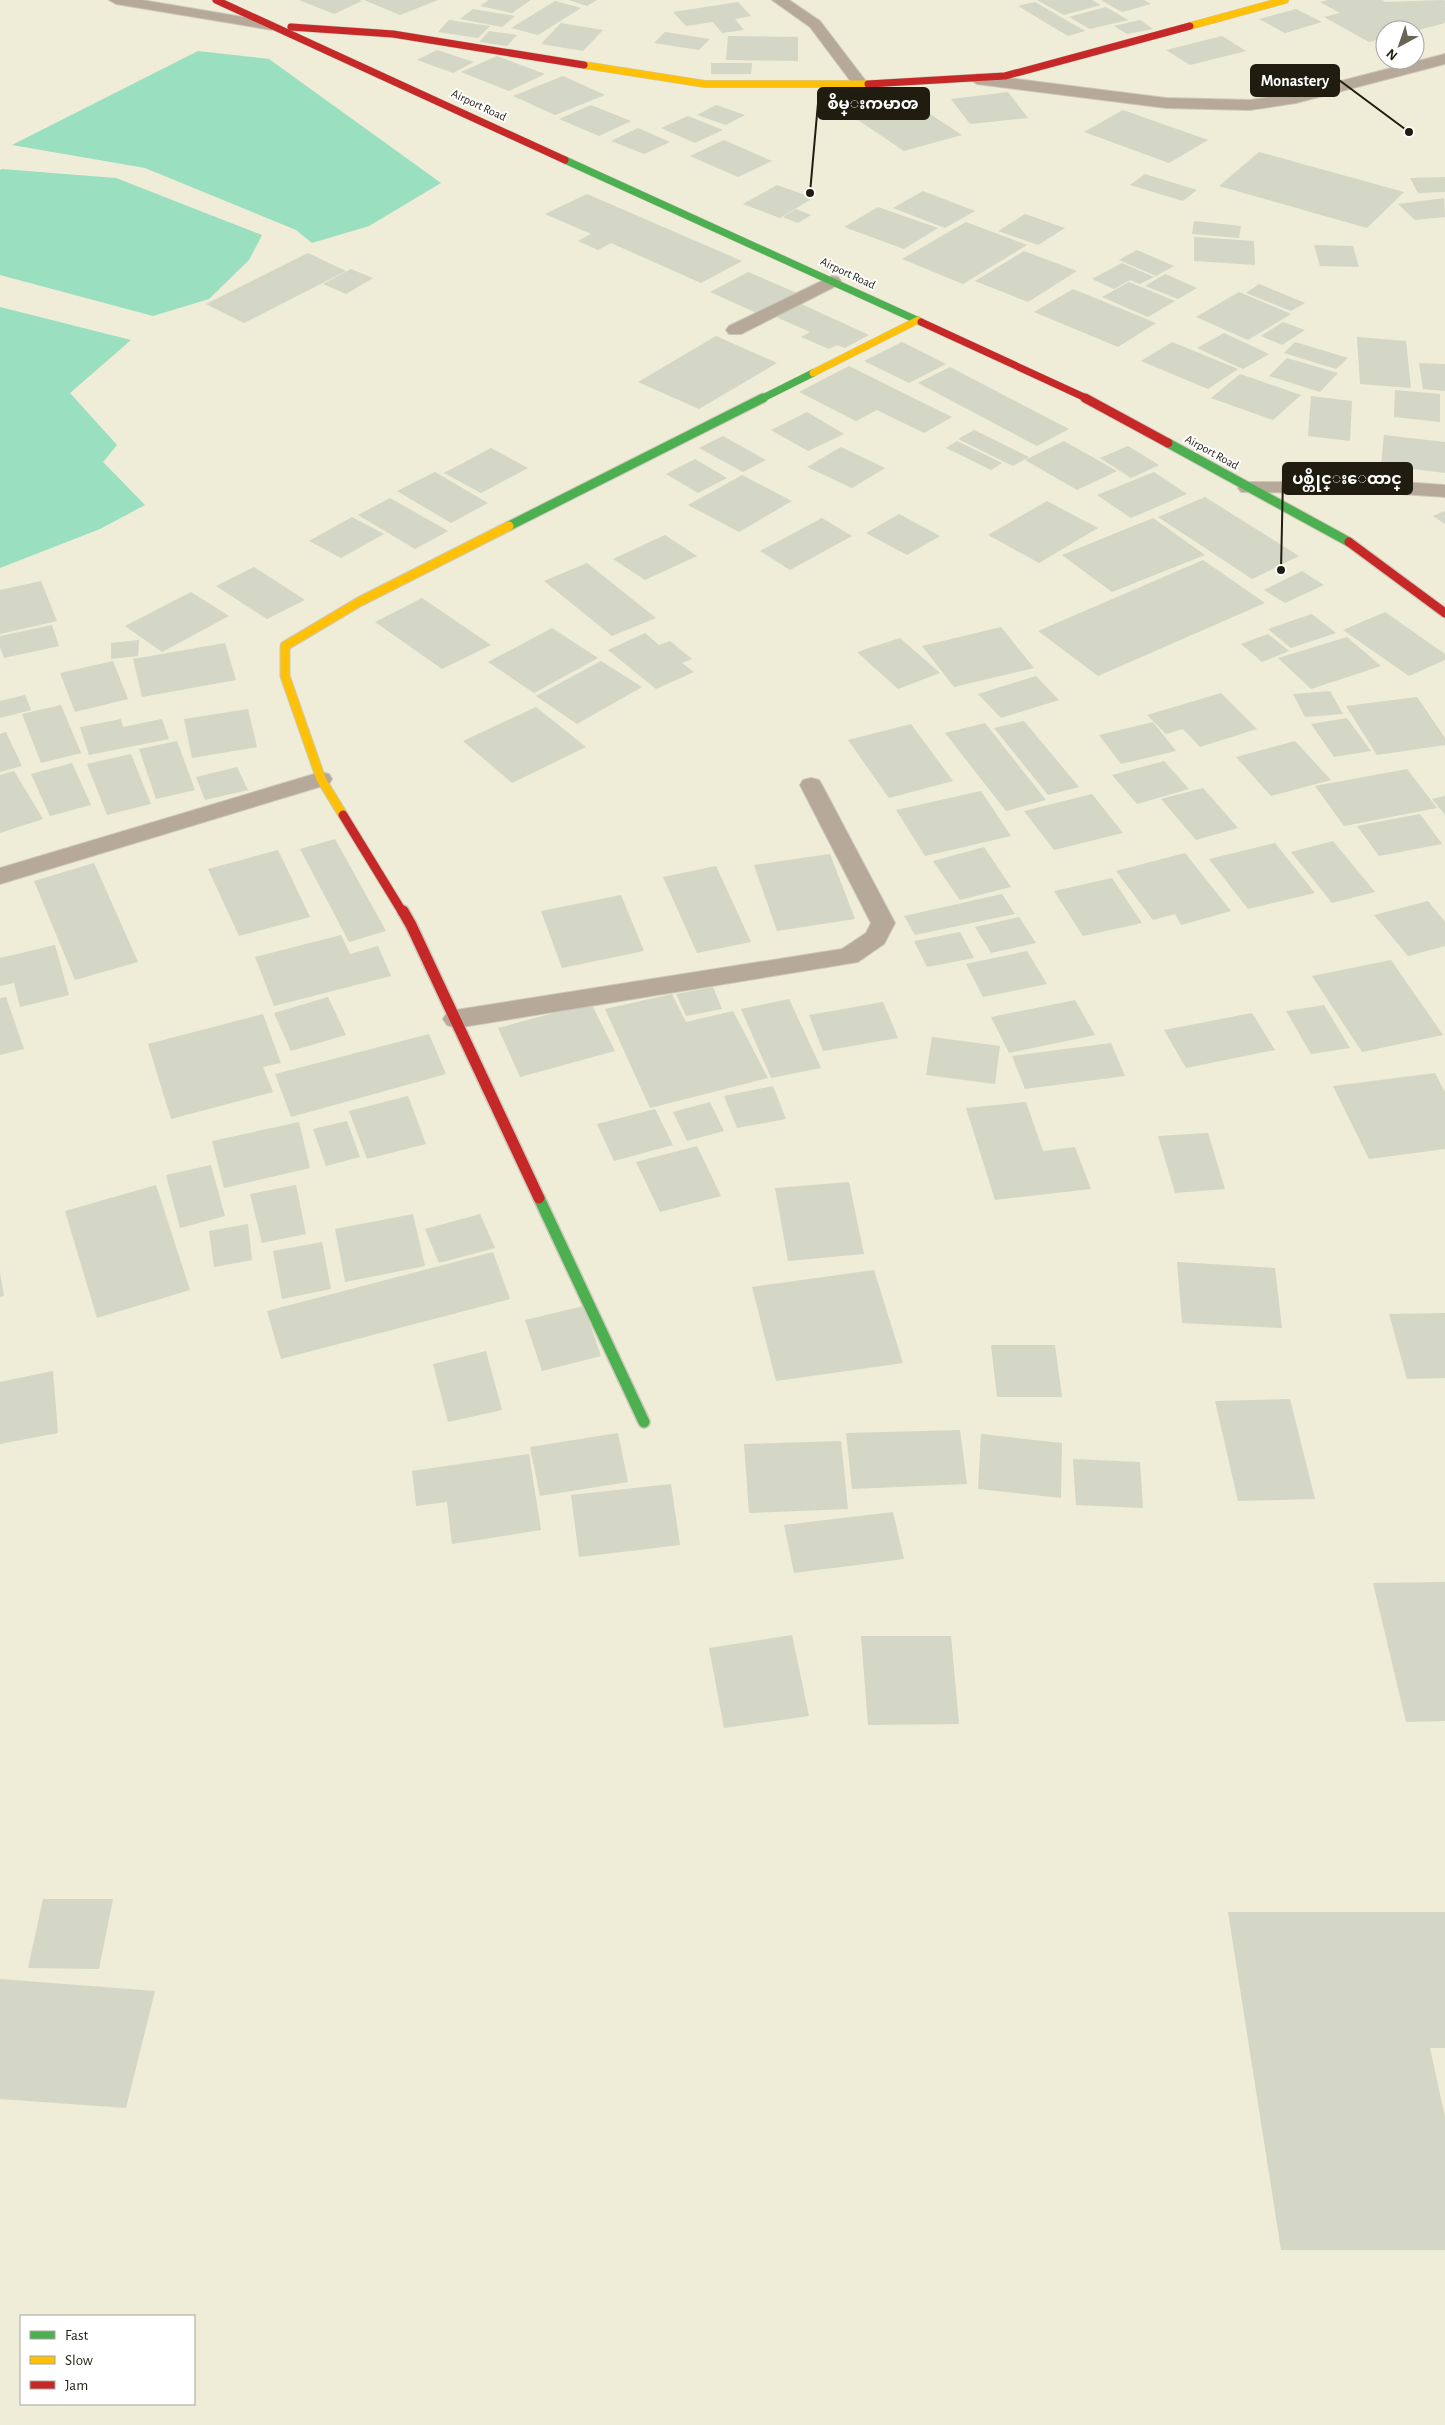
<svg xmlns="http://www.w3.org/2000/svg" width="1445" height="2425" viewBox="0 0 1445 2425" font-family="'Alegreya Sans','Noto Sans Myanmar',sans-serif">
<style>
.water{fill:#99dfc0}
.building{fill:#d4d6c6}
.lines{fill:none;stroke-linecap:round;stroke-linejoin:round}
.lane-casing{stroke:#ccc9ba;stroke-width:2}
.street-casing{stroke:#ccc9ba;stroke-width:2}
.fast-far2-casing{stroke:#ccc9ba;stroke-width:8}
.fast-far1-casing{stroke:#ccc9ba;stroke-width:11}
.fast-casing{stroke:#ccc9ba;stroke-width:14}
.slow-far1-casing{stroke:#ccc9ba;stroke-width:8}
.slow-casing{stroke:#ccc9ba;stroke-width:11}
.jam-far2-casing{stroke:#ccc9ba;stroke-width:8}
.jam-far1-casing{stroke:#ccc9ba;stroke-width:11}
.jam-casing{stroke:#ccc9ba;stroke-width:14}
.lane{fill:#b6a99a;fill-rule:evenodd}
.street{fill:#b6a99a;fill-rule:evenodd}
.fast-far2{stroke:#4caf50;stroke-width:7}
.fast-far1{stroke:#4caf50;stroke-width:9}
.fast{stroke:#4caf50;stroke-width:11}
.slow-far1{stroke:#ffc107;stroke-width:7}
.slow{stroke:#ffc107;stroke-width:9}
.jam-far2{stroke:#c62828;stroke-width:7}
.jam-far1{stroke:#c62828;stroke-width:9}
.jam{stroke:#c62828;stroke-width:11}
.labels{text-anchor:middle;stroke-width:4;stroke-linejoin:round;paint-order:stroke}
.far-street-label{font-size:12px;fill:#201d10;stroke:#fff}
.leader{fill:none;stroke:#201d10;stroke-width:2}
.callout-dot{fill:#201d10;stroke:#fff;stroke-width:2}
.callout{fill:#201d10;stroke:#201d10;stroke-width:2}
.callout-label{font-size:16px;text-anchor:middle;font-weight:bold;fill:#fff}
</style>
<rect width="100%" height="100%" fill="#efecd8"/>
<!-- water -->
<g class="water">
<path d="M198,51L269,59L441,183L369,226L312,243L296,230L145,168L12,145Z"/>
<path d="M2,169L116,178L262,235L249,260L209,299L153,316L0,275V170Z"/>
<path d="M0,307L131,340L70,393L117,445L103,462L145,505L100,529L0,568Z"/>
</g>
<!-- building -->
<g class="building">
<path d="M299,0H359L362,1L334,14Z"/>
<path d="M364,0H438L400,15Z"/>
<path d="M489,0H531L512,13L480,6Z"/>
<path d="M569,0H597L587,6Z"/>
<path d="M1037,0H1092L1101,5L1064,15Z"/>
<path d="M1101,0H1144L1151,4L1122,12Z"/>
<path d="M1328,0H1382L1385,2L1443,0L1445,1V23L1415,31L1385,30V38L1369,42L1324,17L1340,13L1320,2Z"/>
<path d="M555,1L581,8L538,35L511,28Z"/>
<path d="M738,2L751,16L725,21L735,19L744,30L722,33L713,22L686,26L673,12Z"/>
<path d="M1035,2L1085,31L1068,36L1018,6Z"/>
<path d="M1106,7L1128,20L1090,29L1069,17Z"/>
<path d="M473,9L515,16L502,27L460,19Z"/>
<path d="M1296,9L1322,22L1285,33L1259,19Z"/>
<path d="M449,20L490,26L478,38L438,32Z"/>
<path d="M1140,20L1153,29L1127,34L1114,26Z"/>
<path d="M561,23L603,30L583,51L541,44Z"/>
<path d="M489,31L517,35L507,46L479,42Z"/>
<path d="M665,32L710,39L699,50L654,43Z"/>
<path d="M728,36L798,37V61L726,60Z"/>
<path d="M1222,36L1246,51L1190,65L1166,50Z"/>
<path d="M437,50L474,62L453,73L417,60Z"/>
<path d="M497,56L545,74L509,91L461,72Z"/>
<path d="M711,63H752L751,74H711Z"/>
<path d="M563,76L605,95L555,115L513,96Z"/>
<path d="M1008,92L1028,118L970,124L951,99Z"/>
<path d="M910,101L962,135L904,151L852,116Z"/>
<path d="M591,105L631,121L599,136L559,119Z"/>
<path d="M716,105L745,115L726,125L697,115Z"/>
<path d="M1123,110L1208,140L1169,163L1084,132Z"/>
<path d="M688,116L723,130L695,143L661,128Z"/>
<path d="M638,128L670,142L644,154L611,141Z"/>
<path d="M724,140L772,161L738,177L690,156Z"/>
<path d="M1259,152L1404,192L1367,228L1219,186Z"/>
<path d="M1145,174L1197,190L1183,201L1130,185Z"/>
<path d="M1445,177V192L1418,193L1410,178Z"/>
<path d="M777,185L813,198L780,218L743,204Z"/>
<path d="M923,191L975,211L945,228L893,208Z"/>
<path d="M587,194L742,261L701,283L611,243L598,250L578,241L591,234L545,214Z"/>
<path d="M1444,198L1445,217L1415,220L1398,204Z"/>
<path d="M878,207L938,228L904,249L844,227Z"/>
<path d="M796,209L811,215L798,223L783,217Z"/>
<path d="M1025,214L1065,228L1038,245L998,231Z"/>
<path d="M1194,221L1241,226L1239,238L1192,234Z"/>
<path d="M966,222L1027,245L963,284L902,259Z"/>
<path d="M1194,237L1254,241L1255,265L1194,261Z"/>
<path d="M1314,245L1353,246L1359,267L1320,266Z"/>
<path d="M1137,250L1174,266L1156,276L1119,260Z"/>
<path d="M1024,251L1077,271L1028,302L975,281Z"/>
<path d="M308,253L346,271L244,323L206,304Z"/>
<path d="M1122,263L1154,277L1140,284L1130,280L1114,289L1092,279Z"/>
<path d="M351,269L373,278L346,294L323,284Z"/>
<path d="M748,272L797,293L759,314L710,292Z"/>
<path d="M1165,274L1197,288L1178,299L1145,286Z"/>
<path d="M1129,282L1175,301L1148,317L1102,297Z"/>
<path d="M1259,284L1305,303L1291,311L1246,293Z"/>
<path d="M1073,289L1156,323L1118,347L1034,312Z"/>
<path d="M1239,292L1291,314L1248,340L1196,317Z"/>
<path d="M799,303L869,335L845,348L837,345L829,349L801,337L810,332L774,316Z"/>
<path d="M1283,322L1305,330L1282,345L1261,336Z"/>
<path d="M1224,333L1269,354L1243,369L1197,348Z"/>
<path d="M716,336L777,363L699,409L638,382Z"/>
<path d="M1357,337L1406,341L1411,388L1360,384Z"/>
<path d="M902,342L946,364L909,383L864,361Z"/>
<path d="M1172,342L1238,369L1208,389L1141,361Z"/>
<path d="M1295,342L1348,358L1336,369L1284,353Z"/>
<path d="M1287,358L1338,373L1320,392L1269,376Z"/>
<path d="M1419,363L1445,364V391L1423,389Z"/>
<path d="M849,366L952,417L924,433L877,410L856,421L799,392Z"/>
<path d="M950,367L1069,429L1037,446L918,383Z"/>
<path d="M1240,374L1301,395L1273,420L1211,398Z"/>
<path d="M1395,390L1440,394V422L1394,417Z"/>
<path d="M1311,396L1352,401L1350,441L1308,436Z"/>
<path d="M807,412L844,434L808,451L771,430Z"/>
<path d="M974,430L1029,457L1013,466L958,439Z"/>
<path d="M1384,435L1445,442V473L1381,465Z"/>
<path d="M723,436L766,460L743,472L699,448Z"/>
<path d="M957,441L1002,463L991,470L946,448Z"/>
<path d="M1064,441L1117,471L1077,490L1025,460Z"/>
<path d="M1128,446L1159,465L1131,478L1100,458Z"/>
<path d="M841,447L885,468L852,488L807,467Z"/>
<path d="M491,448L528,468L481,493L444,473Z"/>
<path d="M695,459L727,478L698,493L666,474Z"/>
<path d="M435,472L488,503L451,523L397,491Z"/>
<path d="M1154,472L1187,494L1131,518L1097,495Z"/>
<path d="M742,475L792,501L739,532L688,505Z"/>
<path d="M1205,497L1299,556L1252,579L1158,517Z"/>
<path d="M390,498L448,531L415,549L358,515Z"/>
<path d="M1047,501L1098,528L1039,563L988,535Z"/>
<path d="M1445,511V524L1433,516Z"/>
<path d="M899,514L940,536L907,555L866,533Z"/>
<path d="M352,517L384,534L341,558L309,541Z"/>
<path d="M822,518L852,536L790,570L760,551Z"/>
<path d="M1153,518L1205,555L1112,592L1062,555Z"/>
<path d="M665,535L697,556L645,580L613,559Z"/>
<path d="M1203,560L1265,603L1098,676L1038,631Z"/>
<path d="M587,563L656,618L612,636L544,581Z"/>
<path d="M254,567L305,600L267,619L216,586Z"/>
<path d="M1302,571L1324,585L1285,603L1264,590Z"/>
<path d="M41,581L57,621L0,634V590Z"/>
<path d="M191,592L229,616L162,652L125,626Z"/>
<path d="M422,598L491,645L442,669L375,622Z"/>
<path d="M1385,612L1445,654V660L1409,676L1343,630Z"/>
<path d="M1312,614L1336,633L1291,648L1268,629Z"/>
<path d="M52,625L59,646L4,658L0,647V636Z"/>
<path d="M1001,627L1034,668L954,687L922,646Z"/>
<path d="M552,628L598,658L534,693L488,662Z"/>
<path d="M645,633L659,645L670,641L692,659L682,663L694,672L656,689L608,650Z"/>
<path d="M1268,634L1289,651L1262,662L1241,644Z"/>
<path d="M1347,637L1381,666L1311,689L1278,658Z"/>
<path d="M900,638L940,673L898,689L857,652Z"/>
<path d="M139,640L138,656L111,659V643Z"/>
<path d="M225,643L236,680L142,697L133,659Z"/>
<path d="M113,661L128,699L75,712L60,673Z"/>
<path d="M601,661L642,687L577,724L536,696Z"/>
<path d="M1036,676L1059,700L1001,718L978,694Z"/>
<path d="M1330,691L1343,714L1305,717L1293,694Z"/>
<path d="M1221,693L1257,729L1200,747L1183,729L1166,734L1147,715Z"/>
<path d="M25,695L31,710L0,718V701Z"/>
<path d="M1417,697L1445,738V745L1377,755L1346,706Z"/>
<path d="M61,705L81,753L41,763L22,714Z"/>
<path d="M536,707L586,747L512,783L463,741Z"/>
<path d="M248,709L257,747L192,758L184,719Z"/>
<path d="M1347,718L1371,751L1334,757L1311,724Z"/>
<path d="M121,719L123,727L162,719L169,739L89,755L80,727Z"/>
<path d="M1024,721L1079,787L1048,795L994,728Z"/>
<path d="M1153,722L1176,751L1121,764L1099,735Z"/>
<path d="M985,723L1046,800L1006,811L945,733Z"/>
<path d="M911,724L953,781L889,798L848,740Z"/>
<path d="M6,732L22,766L0,772V734Z"/>
<path d="M177,741L195,790L156,799L139,749Z"/>
<path d="M1295,741L1331,780L1271,796L1236,757Z"/>
<path d="M131,754L151,804L107,815L87,764Z"/>
<path d="M1164,761L1189,789L1137,804L1112,775Z"/>
<path d="M72,763L91,805L50,816L31,774Z"/>
<path d="M237,767L248,790L205,800L196,777Z"/>
<path d="M1407,769L1437,808L1344,826L1315,786Z"/>
<path d="M14,771L43,819L0,833V775Z"/>
<path d="M1203,788L1238,828L1196,840L1161,799Z"/>
<path d="M981,791L1011,836L925,856L896,810Z"/>
<path d="M1092,794L1123,833L1054,850L1024,811Z"/>
<path d="M1445,796V815L1432,799Z"/>
<path d="M1420,814L1442,844L1379,856L1357,826Z"/>
<path d="M335,839L386,931L349,942L300,849Z"/>
<path d="M1333,841L1375,892L1332,903L1291,852Z"/>
<path d="M1275,843L1315,893L1248,909L1209,859Z"/>
<path d="M984,847L1011,887L960,900L933,861Z"/>
<path d="M278,850L310,917L239,936L208,869Z"/>
<path d="M1185,853L1231,911L1181,925L1175,914L1153,920L1116,871Z"/>
<path d="M830,854L855,919L777,931L754,865Z"/>
<path d="M94,863L138,962L75,980L34,881Z"/>
<path d="M716,866L751,942L697,953L663,877Z"/>
<path d="M1112,878L1142,923L1083,936L1054,891Z"/>
<path d="M1002,894L1015,914L915,935L904,916Z"/>
<path d="M621,895L644,951L562,968L541,911Z"/>
<path d="M1428,901L1445,922V946L1408,956L1374,915Z"/>
<path d="M1019,917L1036,943L991,953L975,927Z"/>
<path d="M960,932L974,958L927,967L914,941Z"/>
<path d="M341,935L350,954L378,946L391,976L274,1006L255,957Z"/>
<path d="M55,945L69,995L20,1007L14,983L0,986V958Z"/>
<path d="M1027,951L1047,984L983,997L966,964Z"/>
<path d="M1391,960L1443,1035L1362,1052L1312,976Z"/>
<path d="M713,987L722,1009L686,1016L676,994Z"/>
<path d="M672,994L686,1022L733,1011L768,1078L650,1108L605,1009Z"/>
<path d="M6,997L24,1049L0,1055V998Z"/>
<path d="M328,997L346,1035L291,1051L274,1013Z"/>
<path d="M789,999L821,1068L771,1078L741,1009Z"/>
<path d="M1075,1000L1095,1035L1009,1053L991,1017Z"/>
<path d="M883,1002L898,1038L823,1051L809,1015Z"/>
<path d="M591,1003L615,1051L520,1077L498,1028Z"/>
<path d="M1324,1005L1350,1048L1311,1054L1286,1011Z"/>
<path d="M1252,1013L1275,1050L1186,1068L1164,1030Z"/>
<path d="M263,1014L281,1063L263,1067L273,1092L171,1119L148,1044Z"/>
<path d="M429,1034L446,1074L291,1117L275,1074Z"/>
<path d="M932,1037L1000,1046L995,1084L926,1075Z"/>
<path d="M1111,1043L1125,1076L1025,1089L1012,1056Z"/>
<path d="M1435,1073L1445,1092V1149L1369,1159L1333,1086Z"/>
<path d="M773,1086L786,1119L737,1128L724,1096Z"/>
<path d="M408,1096L426,1144L367,1159L349,1111Z"/>
<path d="M710,1102L724,1131L687,1141L673,1112Z"/>
<path d="M1026,1102L1043,1151L1075,1147L1091,1189L995,1200L966,1108Z"/>
<path d="M655,1109L673,1145L614,1161L597,1124Z"/>
<path d="M347,1121L360,1157L326,1166L313,1129Z"/>
<path d="M299,1122L310,1168L224,1188L212,1141Z"/>
<path d="M1208,1133L1225,1189L1175,1193L1158,1136Z"/>
<path d="M697,1146L721,1196L660,1212L636,1162Z"/>
<path d="M211,1165L225,1216L180,1228L166,1175Z"/>
<path d="M849,1182L864,1254L788,1261L775,1188Z"/>
<path d="M156,1185L190,1290L97,1318L65,1211Z"/>
<path d="M296,1185L306,1234L262,1243L250,1194Z"/>
<path d="M413,1214L425,1266L345,1282L335,1229Z"/>
<path d="M480,1214L495,1248L439,1263L425,1229Z"/>
<path d="M248,1224L252,1260L214,1267L209,1231Z"/>
<path d="M322,1242L331,1289L282,1299L273,1251Z"/>
<path d="M493,1252L510,1299L281,1359L267,1311Z"/>
<path d="M1177,1262L1275,1268L1282,1328L1182,1323Z"/>
<path d="M874,1270L903,1363L776,1381L752,1287Z"/>
<path d="M0,1273L4,1296L0,1297Z"/>
<path d="M584,1306L601,1356L542,1371L525,1320Z"/>
<path d="M1445,1313V1378L1407,1379L1389,1314Z"/>
<path d="M991,1345H1055L1062,1397H997Z"/>
<path d="M486,1351L502,1410L448,1422L433,1364Z"/>
<path d="M53,1371L58,1433L0,1444V1382Z"/>
<path d="M1290,1399L1315,1499L1238,1501L1215,1401Z"/>
<path d="M960,1430L967,1484L852,1489L846,1433Z"/>
<path d="M618,1433L628,1482L540,1496L530,1447Z"/>
<path d="M981,1434L1062,1443L1061,1498L978,1489Z"/>
<path d="M841,1441L848,1509L749,1513L744,1444Z"/>
<path d="M529,1454L541,1530L452,1544L447,1502L416,1506L412,1471Z"/>
<path d="M1073,1459L1140,1462L1143,1508L1076,1505Z"/>
<path d="M671,1484L680,1545L579,1557L571,1495Z"/>
<path d="M893,1512L904,1559L794,1573L784,1525Z"/>
<path d="M1445,1582V1721L1406,1722L1373,1583Z"/>
<path d="M792,1635L809,1716L724,1728L709,1648Z"/>
<path d="M861,1636H951L959,1724L868,1725Z"/>
<path d="M43,1899H113L99,1969L28,1968Z"/>
<path d="M1228,1912H1445V2048H1430L1445,2117V2250H1281Z"/>
<path d="M0,1979L155,1991L126,2108L0,2099Z"/>
</g>
<g class="lines">
<!-- lane casing -->
<g class="lane-casing">
<g id="lane">
<path d="M109,0H142L272,22L279,26L272,30L116,4Z"/>
<path d="M1445,54V64L1296,103L1250,110L1166,108L977,84L969,79L977,74L1166,98L1250,100L1295,93Z"/>
<path d="M832,276L838,277L841,281L838,285L741,334H729L726,330L729,326Z"/>
</g>
</g>
<!-- street casing -->
<g class="street-casing">
<g id="street">
<path d="M772,0H789L820,21L868,84L865,87H855L810,27Z"/>
<path d="M1248,482H1402L1445,485V497L1402,494L1241,492L1238,488L1241,484Z"/>
<path d="M321,772L329,774L332,779L329,784L0,884V868Z"/>
<path d="M811,778L819,780L822,785L895,923L884,944L858,962L456,1028L447,1025L443,1019L447,1013L456,1010L842,949L866,933L871,923L800,785L803,780Z"/>
</g>
</g>
<!-- fast-far2 casing -->
<g class="fast-far2-casing">
<g id="fast-far2">
<path d="M565,160L921,322"/>
<path d="M761,399L813,373"/>
</g>
</g>
<!-- fast-far1 casing -->
<g class="fast-far1-casing">
<g id="fast-far1">
<path d="M1168,443L1349,542"/>
<path d="M509,526L763,398"/>
</g>
</g>
<!-- fast casing -->
<g class="fast-casing">
<path id="fast" d="M539,1198L644,1422"/>
</g>
<!-- slow-far1 casing -->
<g class="slow-far1-casing">
<g id="slow-far1">
<path d="M1190,26L1285,0"/>
<path d="M584,65L705,84H868"/>
<path d="M813,373L918,320"/>
</g>
</g>
<!-- slow casing -->
<g class="slow-casing">
<path id="slow" d="M343,815L321,779L285,676V646L359,602L509,526"/>
</g>
<!-- jam-far2 casing -->
<g class="jam-far2-casing">
<g id="jam-far2">
<path d="M216,0L565,160"/>
<path d="M291,27L393,34L584,65"/>
<path d="M868,84L1005,76L1190,26"/>
<path d="M921,322L1088,399"/>
</g>
</g>
<!-- jam-far1 casing -->
<g class="jam-far1-casing">
<g id="jam-far1">
<path d="M1085,398L1168,443"/>
<path d="M1349,542L1445,613"/>
<path d="M343,815L403,913"/>
</g>
</g>
<!-- jam casing -->
<g class="jam-casing">
<path id="jam" d="M403,911L411,925L539,1198"/>
</g>
<!-- lane -->
<use href="#lane" class="lane"/>
<!-- street -->
<use href="#street" class="street"/>
<!-- fast-far2 -->
<use href="#fast-far2" class="fast-far2"/>
<!-- fast-far1 -->
<use href="#fast-far1" class="fast-far1"/>
<!-- fast -->
<use href="#fast" class="fast"/>
<!-- slow-far1 -->
<use href="#slow-far1" class="slow-far1"/>
<!-- slow -->
<use href="#slow" class="slow"/>
<!-- jam-far2 -->
<use href="#jam-far2" class="jam-far2"/>
<!-- jam-far1 -->
<use href="#jam-far1" class="jam-far1"/>
<!-- jam -->
<use href="#jam" class="jam"/>
</g>
<g class="labels">
<!-- far-street labels -->
<g class="far-street-label">
<text transform="translate(479 105) rotate(25)" y="4">Airport Road</text>
<text transform="translate(848 273) rotate(25)" y="4">Airport Road</text>
<text transform="translate(1212 452) rotate(29)" y="4">Airport Road</text>
</g>
</g>
<!-- callouts -->
<path class="leader" d="M1409 132L1339 80M810 193L818 103M1281 570L1283 478"/>
<g class="callout-dot">
<circle cx="1409" cy="132" r="5"/>
<circle cx="810" cy="193" r="5"/>
<circle cx="1281" cy="570" r="5"/>
</g>
<g class="callout">
<rect x="1251" y="65" width="88" height="31" rx="5"/>
<rect x="818" y="88" width="111" height="31" rx="5"/>
<rect x="1283" y="463" width="129" height="31" rx="5"/>
</g>
<g class="callout-label">
<text x="1295" y="86">Monastery</text>
<text x="873" y="109">စိမ္းကမာၻ</text>
<text x="1347" y="484">ပစ္တိုင္းေထာင္</text>
</g>
<!-- legend -->
<rect x="20" y="2315" width="175" height="90" fill="#ffffff" stroke="#a6a59f"/>
<rect x="30" y="2331" width="25" height="8" fill="#4caf50" stroke="#a6a59f"/>
<text x="65" y="2340" font-size="15" fill="#201d10">Fast</text>
<rect x="30" y="2356" width="25" height="8" fill="#ffc107" stroke="#a6a59f"/>
<text x="65" y="2365" font-size="15" fill="#201d10">Slow</text>
<rect x="30" y="2381" width="25" height="8" fill="#c62828" stroke="#a6a59f"/>
<text x="65" y="2390" font-size="15" fill="#201d10">Jam</text>
<!-- north arrow -->
<g transform="translate(1400 45) rotate(220)"><circle r="24" fill="#ffffff" stroke="#a6a59f"/>
<path d="M0-4L9 19L0 12L-9 19Z" fill="#686556"/>
<text y="-8" font-size="14" font-weight="bold" text-anchor="middle" fill="#201d10">N</text>
</g>
</svg>
